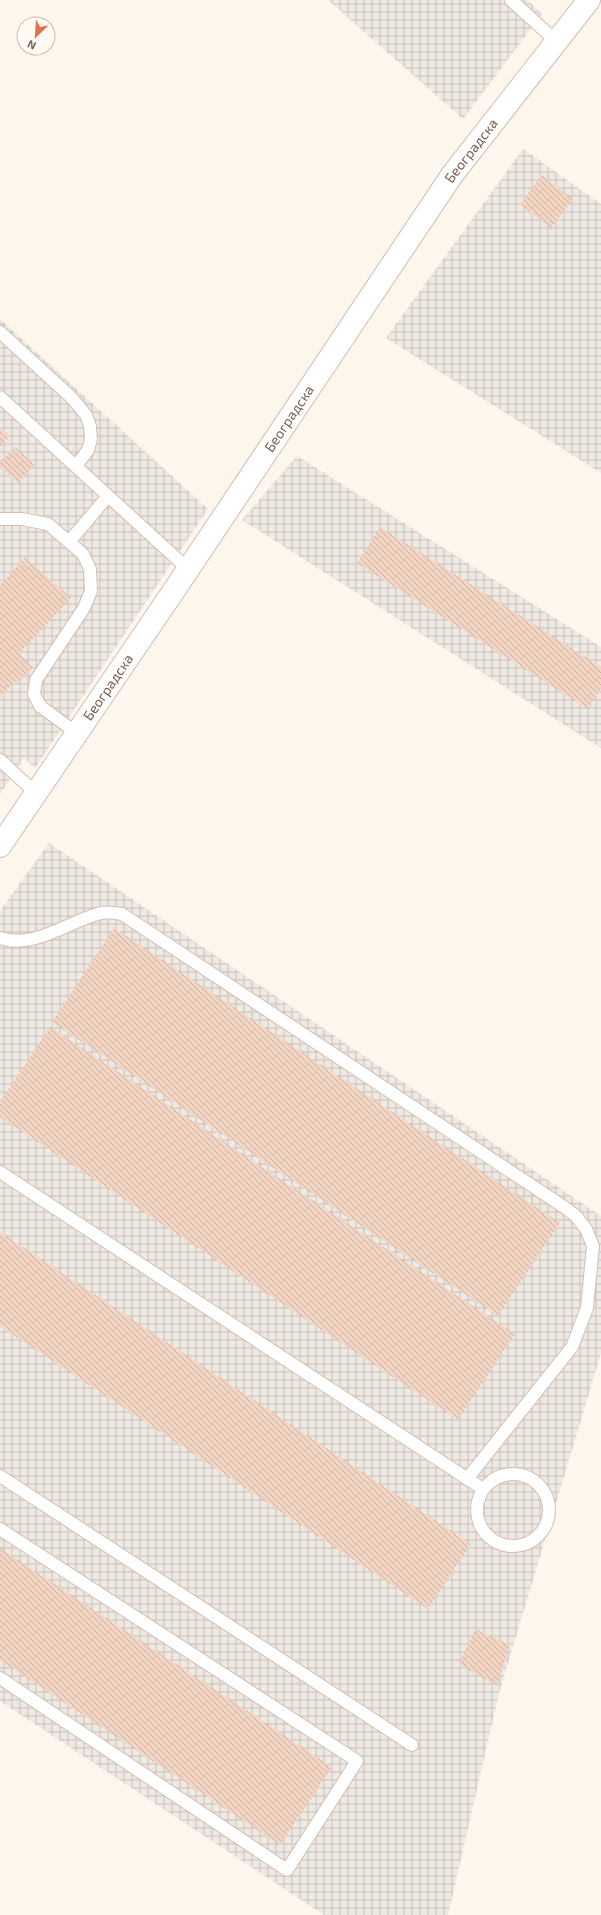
<svg xmlns="http://www.w3.org/2000/svg" width="601" height="1915" viewBox="0 0 601 1915" font-family="'Exo 2',sans-serif">
<style>
.industrial{fill:url(#industrial-grid)}
.building{fill:url(#building-back-hatch)}
.lines{fill:none;stroke-linecap:round;stroke-linejoin:round}
.service-casing{stroke:#d1beb0;stroke-width:14}
.minor-casing{stroke:#d1beb0;stroke-width:24}
.service{stroke:#fff;stroke-width:12}
.minor{stroke:#fff;stroke-width:22}
.labels{text-anchor:middle;stroke-width:3;stroke-linejoin:round;paint-order:stroke}
.street-label{font-size:14px;fill:#7a5c4d;stroke:#fffaf3}
</style>
<defs>
<pattern id="industrial-grid" width="8" height="8" patternUnits="userSpaceOnUse"><rect width="8" height="8" fill="#efe9e4"/><path d="M0 4h8M4 0v8" fill="none" stroke="#c7c0bb"/></pattern>
<pattern id="building-back-hatch" width="6" height="6" patternUnits="userSpaceOnUse"><rect width="6" height="6" fill="#f3d5c3"/><path d="M-1 5l2 2M0 0l6 6M5-1l2 2" fill="none" stroke="#cab0a1"/></pattern>
</defs>
<rect width="100%" height="100%" fill="#fdf6ec"/>
<!-- industrial -->
<g class="industrial">
<path d="M328,0H527L542,14L463,119Z"/>
<path d="M523,149L601,204V473L386,338Z"/>
<path d="M0,319L208,509L35,768L24,758L0,794Z"/>
<path d="M297,456L601,647V748L242,520Z"/>
<path d="M49,843L601,1216V1353L499,1693L448,1915H324L0,1701V911Z"/>
</g>
<!-- building -->
<g class="building">
<path d="M542,175L573,199L551,228L520,204Z"/>
<path d="M0,427L10,436L0,447Z"/>
<path d="M15,447L35,465L18,483L0,467V463Z"/>
<path d="M380,527L601,667V689L588,709L357,563Z"/>
<path d="M25,557L71,598L19,654L33,667L18,683L15,681L0,697V585Z"/>
<path d="M114,928L560,1223L498,1316L52,1022Z"/>
<path d="M50,1027L515,1334L458,1420L0,1117V1102Z"/>
<path d="M0,1232L471,1544L428,1609L0,1326Z"/>
<path d="M0,1548L332,1767L280,1845L0,1660Z"/>
<path d="M475,1629L510,1645L497,1686L459,1664Z"/>
</g>
<g class="lines">
<!-- service casing -->
<g class="service-casing">
<g id="service">
<path d="M511,0L556,41"/>
<path d="M0,332L72,398L86,415L90,426L91,439L88,450L76,466"/>
<path d="M0,397L188,569"/>
<path d="M0,519H22L48,524L83,554L90,569L91,591L84,608L36,680L34,694L40,706L78,734"/>
<path d="M69,542L108,496"/>
<path d="M0,760L37,794"/>
<path d="M0,938C33,950 69,921 101,913C107,912 116,913 122,914L564,1207L576,1216L586,1229L593,1246L587,1308L572,1347L467,1479"/>
<path d="M0,1172L483,1489"/>
<circle cx="513" cy="1510" r="36"/>
<path d="M0,1476L412,1745"/>
<path d="M0,1529L357,1761L287,1870L0,1678"/>
</g>
</g>
<!-- minor casing -->
<g class="minor-casing">
<g id="minor">
<path id="s1" d="M0,846L175,589L452,175L589,0"/>
</g>
</g>
<!-- service -->
<use href="#service" class="service"/>
<!-- minor -->
<use href="#minor" class="minor"/>
</g>
<g class="labels">
<!-- street labels -->
<g class="street-label">
<text dy="5" stroke="none"><textPath href="#s1" startOffset="840">Београдска</textPath></text>
<text dy="5" stroke="none"><textPath href="#s1" startOffset="516">Београдска</textPath></text>
<text dy="5" stroke="none"><textPath href="#s1" startOffset="192">Београдска</textPath></text>
</g>
</g>
<!-- north arrow -->
<g transform="translate(36 36) rotate(205)"><circle r="19" fill="#fffaf3" stroke="#cabbb1"/>
<path d="M0-3L7 15L0 10L-7 15Z" fill="#e76f51"/>
<text y="-6" font-size="11" font-weight="bold" text-anchor="middle" fill="#7a5c4d">N</text>
</g>
</svg>
